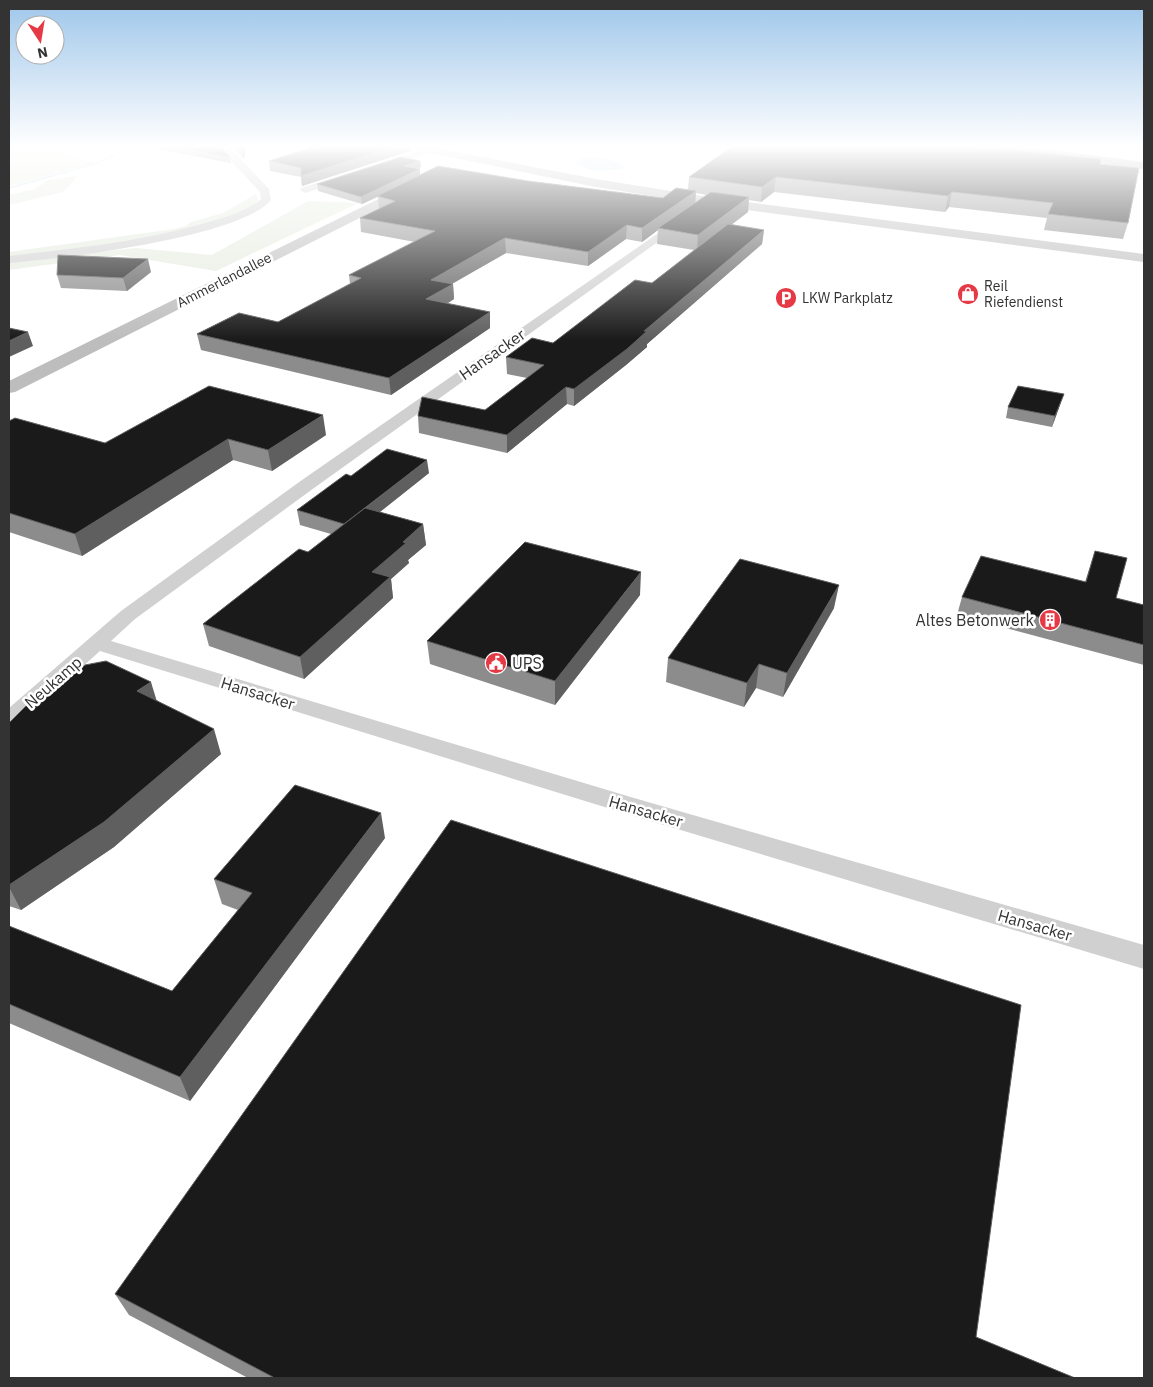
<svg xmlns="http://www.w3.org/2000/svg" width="1153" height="1387" viewBox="0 0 1153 1387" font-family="'IBM Plex Sans',sans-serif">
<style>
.green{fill:#e6ecdf}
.water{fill:#cfe2ee}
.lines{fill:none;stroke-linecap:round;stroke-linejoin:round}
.stream{fill:#cfe2ee;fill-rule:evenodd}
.street{fill:#d0d0d0;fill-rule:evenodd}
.secondary{fill:#bdbdbd;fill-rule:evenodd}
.highway{fill:#9a9a9a;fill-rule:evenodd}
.wall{fill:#8c8c8c;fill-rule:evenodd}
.shaded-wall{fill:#5f5f5f}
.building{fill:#1a1a1a;stroke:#5f5f5f}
.labels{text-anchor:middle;stroke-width:5;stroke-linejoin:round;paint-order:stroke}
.far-street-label{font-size:14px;fill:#333;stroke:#fff}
.far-poi-label{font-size:14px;fill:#333;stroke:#fff;text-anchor:start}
.street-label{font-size:16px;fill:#333;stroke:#fff}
.poi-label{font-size:16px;fill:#333;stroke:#fff;text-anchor:end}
</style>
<rect width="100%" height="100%" fill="#fff"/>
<!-- green -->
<g class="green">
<path d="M22,146H42L93,163L9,186V148Z"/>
<path d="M78,176L63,192L9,205V195L35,189L48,180Z"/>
<path d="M256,194L258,200C233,233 55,251 9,257V252L174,229L186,226L191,222L223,213Z"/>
<path d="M308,201L358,203L216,271L120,255L9,270V262L136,248L212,255Z"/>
</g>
<!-- water -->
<path class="water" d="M581,158C594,157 614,158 624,167L622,169C609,171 586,173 576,162Z"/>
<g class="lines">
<!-- stream -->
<path class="stream" d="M134,146H138L95,165L9,189V187L93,163Z"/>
<!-- street -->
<g class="street">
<path d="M225,146H233L234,152L269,189L271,200C241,237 60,259 9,263V256C72,249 136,242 198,225C219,219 243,214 261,199L260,192L226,155Z"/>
<path d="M431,146L434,147V151L381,170L378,171L373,168Z"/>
<path d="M347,174L350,175V179L305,193L300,190L301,188Z"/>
<path d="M683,216L687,217L688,219L687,221L314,488L135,619L111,641L634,798L1144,945V969L624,813L100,651L17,725L9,728V708L121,611L302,480Z"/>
</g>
<!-- secondary -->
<g class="secondary">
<path d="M406,146H426L596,179L708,197L1144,254V262L708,205L596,187L411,149Z"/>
<path d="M411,183L417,187L415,190L15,392L9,393V381Z"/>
</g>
<!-- highway -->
<path class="highway" d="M992,146H1020L1144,162V169L998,149Z"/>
</g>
<!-- wall -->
<g class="wall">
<path d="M141,146H224V150L230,157L231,163Z"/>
<path d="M235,146H245L246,149L244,159L236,151Z"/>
<path d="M316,146H410V151L302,186L301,177L270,171L269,161Z"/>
<path d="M983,147L1100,164L1128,223L1123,239L1044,230L1047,218L949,207L945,212L774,192L761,202L749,200L748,212L731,225L764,230L762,244L647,344V347L626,365L574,406L567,404L507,453L419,433L418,416L485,410L527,378L507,374L506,357L553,343L652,283L694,250L657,244L658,230L642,242L626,239L588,266L506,253L452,284H453L454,299L447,304L490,312V328L391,395L201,350L197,334L278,322L350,284L349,275L415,242L361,232L360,218L379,209L378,197L362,204L318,191L317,184L420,161L421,167L416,169L420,175L528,181L663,198L688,190L689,177ZM696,193L707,195L695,203Z"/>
<path d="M151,272L127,291L61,288L57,275Z"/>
<path d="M1060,405L1052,427L1006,418L1008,407Z"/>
<path d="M9,421L105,443L326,435L272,471L233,460L82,556L9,532Z"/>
<path d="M429,473L380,512L423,524L426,545L408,560L409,563L391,579L393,598L304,679L209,646L203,624L308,552L331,534L300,525L297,510L351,476Z"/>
<path d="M1095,551L1116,598L1144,605V665L957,615L962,597L1085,582Z"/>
<path d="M640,595L555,705L430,664L427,641Z"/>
<path d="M834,608L783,697L756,688L744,707L666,682L668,658Z"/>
<path d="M157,700L221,754L114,847L21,910L9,906V723Z"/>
<path d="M385,838L190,1101L9,1023V926L172,991L238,910L222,904L214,879Z"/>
<path d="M115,1294L976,1337L1075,1378H248L129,1315Z"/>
</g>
<!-- shaded-wall -->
<g class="shaded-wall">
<path d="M244,146H245L246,149L244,159L242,152Z"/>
<path d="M396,146H410V151L302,186L301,176Z"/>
<path d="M420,161L421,167L404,173V166Z"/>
<path d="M420,169V176L362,204L361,197Z"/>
<path d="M776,177L774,192L761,202L762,187Z"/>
<path d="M696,191L695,205L658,228V230L642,242V228Z"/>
<path d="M952,192L949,207L945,212L948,196Z"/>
<path d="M749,197L748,212L697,251L698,235Z"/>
<path d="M627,225L626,239L588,266V252Z"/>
<path d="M764,230L762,244L647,344V347L626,365L574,406V389Z"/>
<path d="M505,238L506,253L432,295L431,280Z"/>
<path d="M148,259L151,272L127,291L123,278Z"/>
<path d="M453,284L454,299L428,315L426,299Z"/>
<path d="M490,312V328L391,395L389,378Z"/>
<path d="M28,332L33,346L9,357V341Z"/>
<path d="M566,387L567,404L507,453V435Z"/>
<path d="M1064,394L1052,427L1055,416Z"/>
<path d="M323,415L326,435L272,471L268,450Z"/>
<path d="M228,439L233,460L82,556L75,534Z"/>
<path d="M427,460L429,473L347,538L345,524Z"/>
<path d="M423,524L426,545L408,560L409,563L391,579L393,598L304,679L300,657L372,572L403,542Z"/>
<path d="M641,572L640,595L555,705V681Z"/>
<path d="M839,585L834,608L783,697L787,673Z"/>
<path d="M759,664L756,688L744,707L747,683Z"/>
<path d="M151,682L158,705L137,691Z"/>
<path d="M214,729L221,754L114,847L21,910L9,887V885Z"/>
<path d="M381,813L385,838L190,1101L180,1077Z"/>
</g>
<!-- building -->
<g class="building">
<path d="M173,146H223V149L230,157Z"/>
<path d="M236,146H244L242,152Z"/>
<path d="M316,146H396L301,176V168L269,161Z"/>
<path d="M733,146H984L983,147L1101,159L1100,164L1139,168L1128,223L1048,214L1053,203L952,192L948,196L776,177L762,187L689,177Z"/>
<path d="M401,157L420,161L404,166L420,169L361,197L317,184Z"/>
<path d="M438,166L528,181L663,198L676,188L696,191L642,228L627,225L588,252L505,238L431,280L453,284L426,299L490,312L389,378L197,334L239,313L278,322L361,278L349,275L435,231L360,218L395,201L377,196Z"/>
<path d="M711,192L749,197L698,235L658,228Z"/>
<path d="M728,224L764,230L644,331H647L627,349L574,389L566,387L507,435L418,416L422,397L485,410L544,365L506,357L532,338L553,343L635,280L652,283Z"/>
<path d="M58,255L148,259L123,278L57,275Z"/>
<path d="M9,328L28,332L9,341Z"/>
<path d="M209,386L323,415L268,450L228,439L75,534L9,513V421L15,418L105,443Z"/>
<path d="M1018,386L1064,394L1055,416L1008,407Z"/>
<path d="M387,449L427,460L344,524L297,510L346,474L351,476Z"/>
<path d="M365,508L423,524L403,542L406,543L372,572L390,577L300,657L203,624L299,549L308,552Z"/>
<path d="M525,542L641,572L555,681L427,641Z"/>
<path d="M1095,551L1127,558L1116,598L1144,605V645L962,597L981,556L1086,582Z"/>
<path d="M740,559L839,585L787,673L759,664L747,683L668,658Z"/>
<path d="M106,661L151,682L137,691L214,729L104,822L9,885V723L30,702L85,665Z"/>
<path d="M295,785L381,813L180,1077L9,1004V926L172,991L252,893L214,879Z"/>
<path d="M451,820L1021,1005L976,1337L1075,1378H273V1377L115,1294Z"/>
</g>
<!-- sky -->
<linearGradient id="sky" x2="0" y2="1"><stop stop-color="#9ec6ea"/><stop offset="0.43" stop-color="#fff"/><stop offset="1" stop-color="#fff" stop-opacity="0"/></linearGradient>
<rect width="1153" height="340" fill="url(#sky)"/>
<!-- icons -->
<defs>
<g id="shop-disc" transform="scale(1.125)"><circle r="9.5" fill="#e63946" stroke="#fff"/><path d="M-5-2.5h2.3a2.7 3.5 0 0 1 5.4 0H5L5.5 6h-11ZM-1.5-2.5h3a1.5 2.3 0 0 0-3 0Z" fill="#fff"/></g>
<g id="parking-disc" transform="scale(1.125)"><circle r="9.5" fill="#e63946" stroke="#fff"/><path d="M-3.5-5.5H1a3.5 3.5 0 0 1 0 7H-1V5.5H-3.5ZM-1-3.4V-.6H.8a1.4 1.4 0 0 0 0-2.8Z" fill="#fff"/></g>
<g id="building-disc" transform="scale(1.125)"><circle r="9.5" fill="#e63946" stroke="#fff"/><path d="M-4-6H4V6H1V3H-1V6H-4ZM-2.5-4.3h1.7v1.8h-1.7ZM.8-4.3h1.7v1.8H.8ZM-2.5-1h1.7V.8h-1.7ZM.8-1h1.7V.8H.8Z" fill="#fff"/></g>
<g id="civic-disc" transform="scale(1.125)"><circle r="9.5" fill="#e63946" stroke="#fff"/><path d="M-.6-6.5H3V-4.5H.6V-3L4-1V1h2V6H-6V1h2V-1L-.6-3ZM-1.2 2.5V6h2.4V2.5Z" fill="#fff"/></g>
</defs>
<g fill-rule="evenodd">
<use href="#shop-disc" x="968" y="294"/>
<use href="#parking-disc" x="786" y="298"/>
<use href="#building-disc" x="1050" y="620"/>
<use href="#civic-disc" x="496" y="663"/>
</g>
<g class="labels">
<!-- far-street labels -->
<g class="far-street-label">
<text transform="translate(224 280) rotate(-27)" y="5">Ammerlandallee</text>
</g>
<!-- far-poi labels -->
<g class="far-poi-label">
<text x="984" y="291">Reil<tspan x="984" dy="16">Riefendienst</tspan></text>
<text x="802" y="303">LKW Parkplatz</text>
</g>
<!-- street labels -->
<g class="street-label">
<text transform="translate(492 354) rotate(-35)" y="6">Hansacker</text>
<text transform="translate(53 682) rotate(-41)" y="6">Neukamp</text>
<text transform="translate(258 693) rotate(17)" y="6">Hansacker</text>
<text transform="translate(646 811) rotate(16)" y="6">Hansacker</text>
<text transform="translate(1035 925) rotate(16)" y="6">Hansacker</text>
</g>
<!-- poi labels -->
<g class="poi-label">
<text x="1034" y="626">Altes Betonwerk</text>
<text x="512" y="669" text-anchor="start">UPS</text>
</g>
</g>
<!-- border -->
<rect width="1153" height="1387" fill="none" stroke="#333333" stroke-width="20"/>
<!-- north arrow -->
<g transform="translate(40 40) rotate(168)"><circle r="24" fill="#ffffff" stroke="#adadad"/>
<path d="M0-4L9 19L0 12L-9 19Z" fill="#e63946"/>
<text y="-8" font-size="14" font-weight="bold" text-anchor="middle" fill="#333333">N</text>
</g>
</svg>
